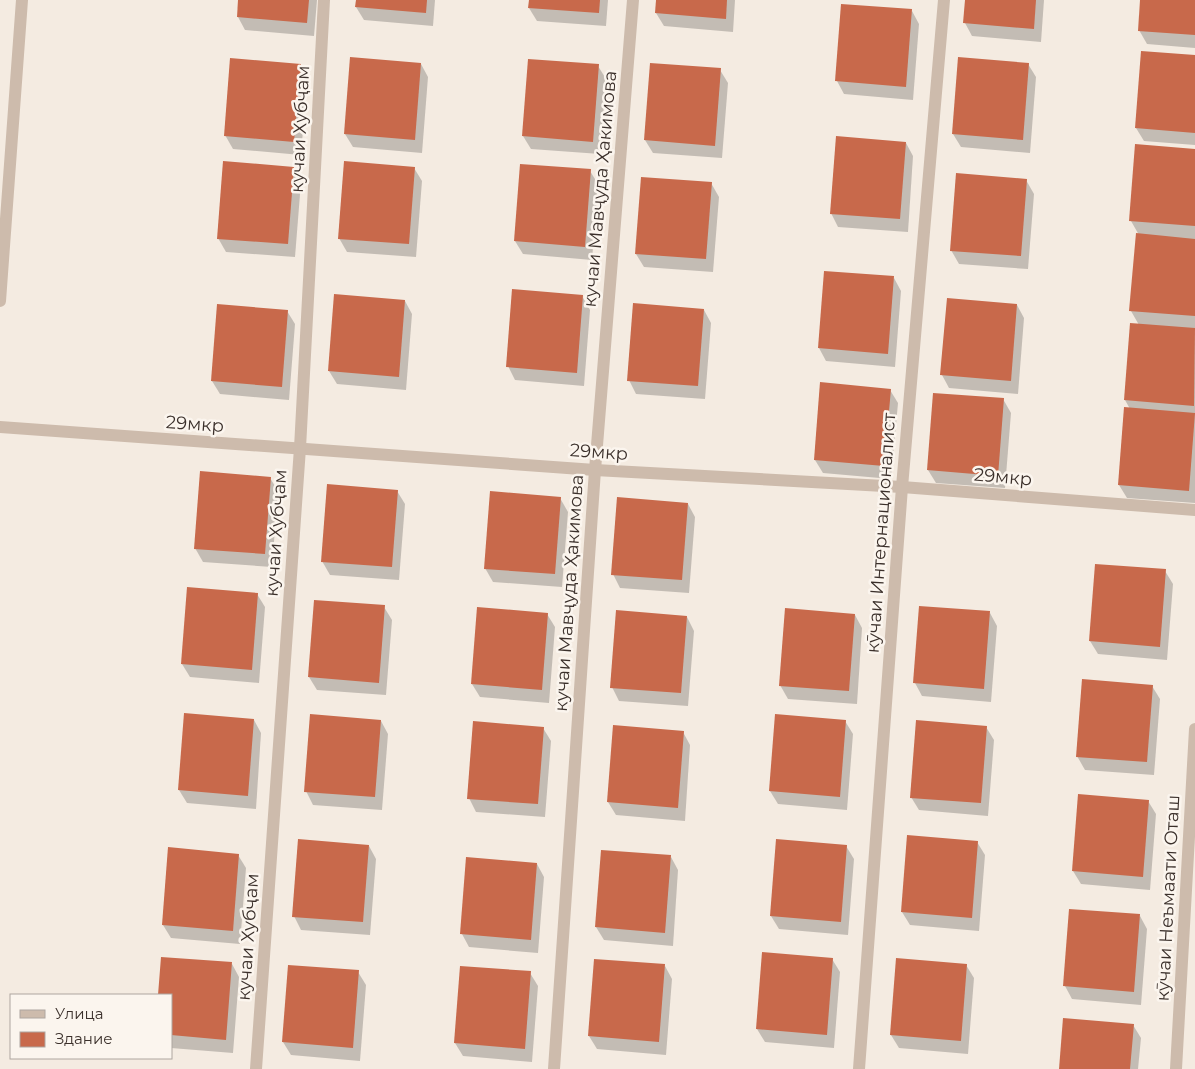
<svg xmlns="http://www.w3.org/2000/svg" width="1195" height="1069" viewBox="0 0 1195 1069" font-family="Montserrat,sans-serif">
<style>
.shadow{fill:#0003}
.building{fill:#c8694b}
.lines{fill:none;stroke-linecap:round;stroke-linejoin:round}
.street{stroke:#cdbbac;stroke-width:12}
.labels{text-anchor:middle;stroke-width:5;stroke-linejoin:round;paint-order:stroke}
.street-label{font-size:18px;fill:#3b302b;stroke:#fbf5ee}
</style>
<rect width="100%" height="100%" fill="#f4ebe1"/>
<!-- shadow -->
<g class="shadow">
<path d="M239,0H317L314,36L245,30L238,17Z"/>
<path d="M357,0H435L433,26L364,20L356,7Z"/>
<path d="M530,0H608L606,26L537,21L529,8Z"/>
<path d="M657,0H735L733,32L664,26L656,13Z"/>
<path d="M966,0H1044L1041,42L972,36L965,23Z"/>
<path d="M1141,0H1195V48L1147,44L1139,30Z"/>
<path d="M912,11L919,24L913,100L844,94L837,81Z"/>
<path d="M1195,56V145L1144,141L1136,128Z"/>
<path d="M352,59L421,64L428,77L422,153L353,147L345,134Z"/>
<path d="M1028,64L1036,77L1030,153L961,147L953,134Z"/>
<path d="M300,65L307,79L301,155L233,149L225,135Z"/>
<path d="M598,66L606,79L600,154L531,149L523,136Z"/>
<path d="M720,70L728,83L722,158L653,153L645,140Z"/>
<path d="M906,143L913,156L908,232L838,227L831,213Z"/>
<path d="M1195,150V503L1127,498L1119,485L1130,409L1125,400L1139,325L1131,311L1139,235L1131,221Z"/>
<path d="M293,168L301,182L295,257L226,252L218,238Z"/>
<path d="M414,168L422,181L416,257L347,252L339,238Z"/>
<path d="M590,171L598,184L592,260L523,254L515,241Z"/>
<path d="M1026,180L1034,194L1028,269L959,264L951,250Z"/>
<path d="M711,183L719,197L713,272L644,267L636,254Z"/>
<path d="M894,278L901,291L895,367L826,361L819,348Z"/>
<path d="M582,296L590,310L584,386L515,380L508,366Z"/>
<path d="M405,301L412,314L406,390L337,384L329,371Z"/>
<path d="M1017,305L1024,318L1018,394L949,388L942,375Z"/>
<path d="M218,306L287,311L295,324L289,400L220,394L212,381Z"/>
<path d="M704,310L711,323L705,399L636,394L629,380Z"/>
<path d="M890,390L898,403L891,479L823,473L815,460Z"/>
<path d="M1003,399L1011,413L1005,488L936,483L928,470Z"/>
<path d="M270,478L278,491L272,567L203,562L195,548Z"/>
<path d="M397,491L405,504L399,580L330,575L322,561Z"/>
<path d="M560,498L568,512L562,587L493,582L485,568Z"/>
<path d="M688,504L695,517L689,593L620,588L613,574Z"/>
<path d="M1165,571L1173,584L1167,660L1098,654L1090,641Z"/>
<path d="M257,594L265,607L259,683L190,677L182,664Z"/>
<path d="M384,607L392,620L386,695L317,690L309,677Z"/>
<path d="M478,608L547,614L555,627L549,703L480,697L472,684Z"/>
<path d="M990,613L997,626L991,702L922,696L915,683Z"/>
<path d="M855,615L862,628L857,704L788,699L780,685Z"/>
<path d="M687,617L694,631L688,706L619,701L612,687Z"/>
<path d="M1152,686L1160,699L1154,775L1085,770L1077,756Z"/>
<path d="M254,720L261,733L256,809L187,803L179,790Z"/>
<path d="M381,721L388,734L382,810L313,805L306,791Z"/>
<path d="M845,721L853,734L847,810L778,804L770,791Z"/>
<path d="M986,727L994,740L988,816L919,810L911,797Z"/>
<path d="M543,728L551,741L545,817L476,812L469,798Z"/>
<path d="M683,732L690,745L685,821L616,815L608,802Z"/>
<path d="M1148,801L1156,814L1150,890L1081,884L1073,871Z"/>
<path d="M977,842L985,855L979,931L910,925L902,912Z"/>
<path d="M369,846L376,859L370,935L301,930L294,916Z"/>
<path d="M846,846L854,859L848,935L779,929L771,916Z"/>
<path d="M238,855L246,868L240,944L171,938L163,925Z"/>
<path d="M671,857L678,870L673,946L604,940L596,927Z"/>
<path d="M537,864L544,877L538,953L469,947L462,934Z"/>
<path d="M1140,916L1147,929L1141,1005L1072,999L1065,986Z"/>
<path d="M163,958L232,964L239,977L233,1053L171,1048V995H160Z"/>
<path d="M832,959L840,972L834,1048L765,1042L757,1029Z"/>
<path d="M897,960L966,965L974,978L968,1054L899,1048L891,1035Z"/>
<path d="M665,966L672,979L666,1055L597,1049L589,1036Z"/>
<path d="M461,967L530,973L538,986L532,1062L463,1056L455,1043Z"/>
<path d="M358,972L366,985L360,1061L291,1055L283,1042Z"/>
<path d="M1133,1025L1141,1038L1138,1069H1060Z"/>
</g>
<!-- building -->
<g class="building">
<path d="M238,0H309L307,23L237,17Z"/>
<path d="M356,0H427L426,13L355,7Z"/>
<path d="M529,0H600L599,13L528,8Z"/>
<path d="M656,0H727L726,19L655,13Z"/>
<path d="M965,0H1036L1034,29L963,23Z"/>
<path d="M1140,0H1195V35L1138,31Z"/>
<path d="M841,4L912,9L906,87L835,81Z"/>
<path d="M1141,51L1195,55V133L1135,128Z"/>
<path d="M350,57L421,63L415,140L344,134Z"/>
<path d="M958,57L1029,63L1023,140L952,134Z"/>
<path d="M230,58L301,64L294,142L224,136Z"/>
<path d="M528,59L599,64L593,142L522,136Z"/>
<path d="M650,63L721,68L715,146L644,140Z"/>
<path d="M836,136L906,142L900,219L830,214Z"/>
<path d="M1135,144L1195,149V226L1129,221Z"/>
<path d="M223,161L294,167L288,244L217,239Z"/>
<path d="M344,161L415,167L409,244L338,239Z"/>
<path d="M520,164L591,169L585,247L514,241Z"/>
<path d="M956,173L1027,179L1021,256L950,251Z"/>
<path d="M641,177L712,182L706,259L635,254Z"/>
<path d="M1136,233L1195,239V316L1129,311Z"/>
<path d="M824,271L894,276L888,354L818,348Z"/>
<path d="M512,289L583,295L577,373L506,367Z"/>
<path d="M334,294L405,300L399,377L328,371Z"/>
<path d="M947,298L1017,304L1011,381L940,375Z"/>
<path d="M633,303L704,309L698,386L627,381Z"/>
<path d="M217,304L288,310L282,387L211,381Z"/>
<path d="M1130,323L1195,328L1194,406L1124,400Z"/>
<path d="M820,382L891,389L884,466L814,460Z"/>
<path d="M933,393L1004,398L998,476L927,470Z"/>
<path d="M1124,407L1195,413L1189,491L1118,485Z"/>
<path d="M200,471L271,477L265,554L194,549Z"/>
<path d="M327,484L398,490L392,567L321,562Z"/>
<path d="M490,491L561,497L555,574L484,569Z"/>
<path d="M617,497L688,503L682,580L611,575Z"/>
<path d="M1095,564L1166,569L1160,647L1089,641Z"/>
<path d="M187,587L258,593L252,670L181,664Z"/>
<path d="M314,600L385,605L379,683L308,677Z"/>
<path d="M919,606L990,611L984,689L913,683Z"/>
<path d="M477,607L548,613L542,690L471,684Z"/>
<path d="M785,608L855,614L849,691L779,686Z"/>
<path d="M616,610L687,616L681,693L610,688Z"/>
<path d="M1082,679L1153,685L1147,762L1076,757Z"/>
<path d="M184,713L254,719L248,796L178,790Z"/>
<path d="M310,714L381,720L375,797L304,792Z"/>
<path d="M775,714L846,720L840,797L769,791Z"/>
<path d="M916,720L987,726L981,803L910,798Z"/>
<path d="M473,721L544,727L538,804L467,799Z"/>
<path d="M613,725L684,731L678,808L607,802Z"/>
<path d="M1078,794L1149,800L1143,877L1072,871Z"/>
<path d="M907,835L978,841L972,918L901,912Z"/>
<path d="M298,839L369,845L363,922L292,917Z"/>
<path d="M776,839L847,845L841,922L770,916Z"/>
<path d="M168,847L239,854L233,931L162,925Z"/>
<path d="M601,850L671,855L665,933L595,927Z"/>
<path d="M466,857L537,863L531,940L460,934Z"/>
<path d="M1069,909L1140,914L1134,992L1063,986Z"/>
<path d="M762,952L833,958L827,1035L756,1029Z"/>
<path d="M161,957L232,962L226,1040L171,1035V995H158Z"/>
<path d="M896,958L967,964L961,1041L890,1035Z"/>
<path d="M594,959L665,964L659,1042L588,1036Z"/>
<path d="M288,965L359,970L353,1048L282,1042Z"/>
<path d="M460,966L531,971L525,1049L454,1043Z"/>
<path d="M1063,1018L1134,1024L1130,1069H1059Z"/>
</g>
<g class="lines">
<!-- street -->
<g class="street">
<path d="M0,301L22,0"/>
<path d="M0,427L595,470L902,487L1195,510"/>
<path d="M256,1069L300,448L324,0"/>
<path d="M554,1069L595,470L633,0"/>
<path d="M859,1069L902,487L944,0"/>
<path d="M1176,1069L1195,729"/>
</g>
</g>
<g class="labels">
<!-- street labels -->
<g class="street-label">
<text transform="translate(300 129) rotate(-87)" y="6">кучаи Хубҷам</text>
<text transform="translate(600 189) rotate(-85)" y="6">кучаи Мавҷуда Ҳакимова</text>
<text transform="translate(195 424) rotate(4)" y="6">29мкр</text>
<text transform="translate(599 452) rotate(4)" y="6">29мкр</text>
<text transform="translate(1003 477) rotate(5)" y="6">29мкр</text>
<text transform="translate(276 533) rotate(-86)" y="6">кучаи Хубҷам</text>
<text transform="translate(881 533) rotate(-86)" y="6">кӯчаи Интернационалист</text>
<text transform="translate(569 593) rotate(-86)" y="6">кучаи Мавҷуда Ҳакимова</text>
<text transform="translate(1168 898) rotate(-87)" y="6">кӯчаи Неъмаати Оташ</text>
<text transform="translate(248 937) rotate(-86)" y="6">кучаи Хубҷам</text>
</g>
</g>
<!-- legend -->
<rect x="10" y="994" width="162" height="65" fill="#fbf5ee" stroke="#aea6a0"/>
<rect x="20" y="1010" width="25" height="8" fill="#cdbbac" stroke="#aea6a0"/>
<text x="55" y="1019" font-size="15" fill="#3b302b">Улица</text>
<rect x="20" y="1032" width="25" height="15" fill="#c8694b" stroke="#aea6a0"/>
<text x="55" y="1044" font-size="15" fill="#3b302b">Здание</text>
</svg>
